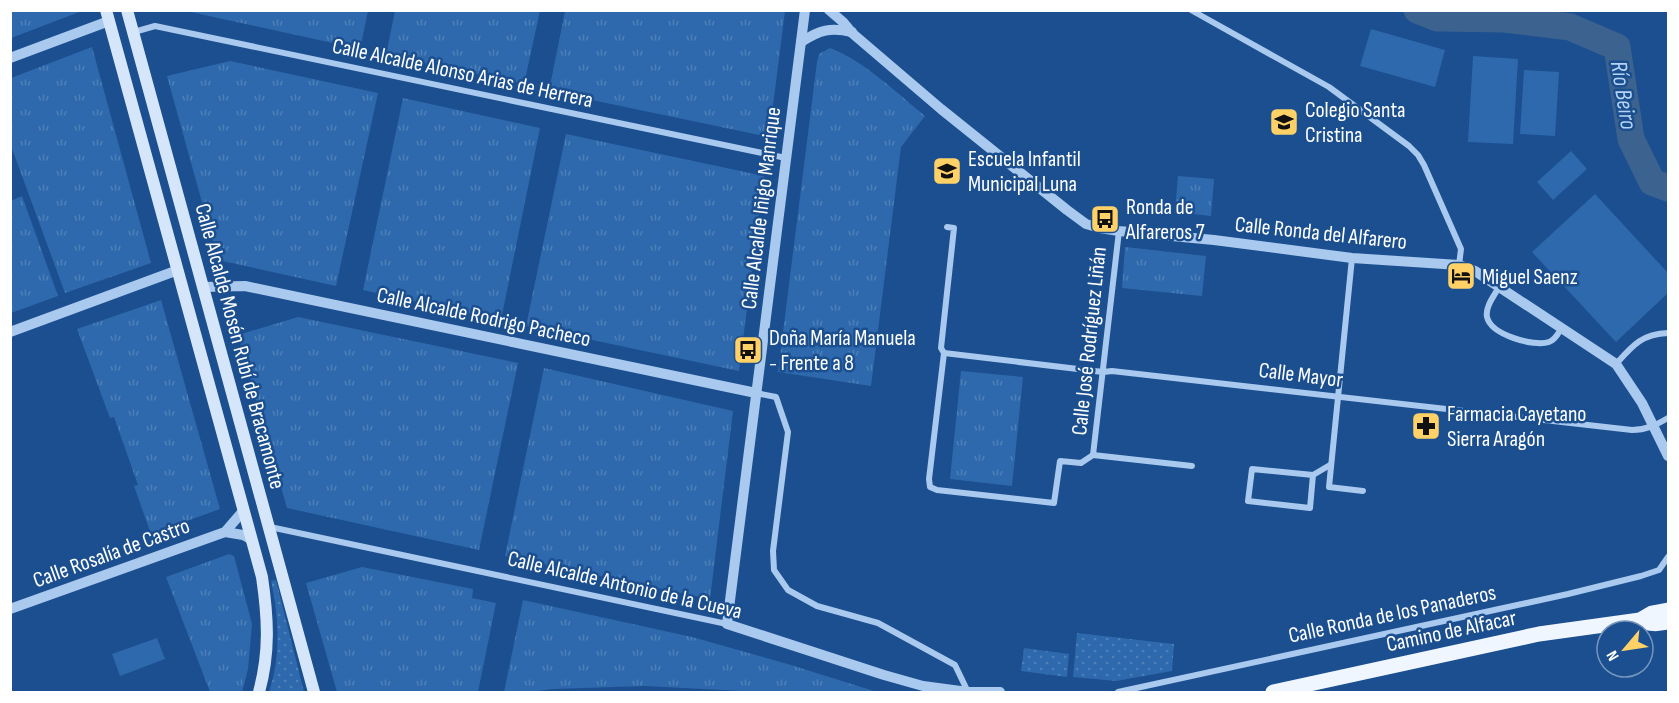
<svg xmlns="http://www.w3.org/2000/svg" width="1679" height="703" viewBox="0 0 1679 703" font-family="'Sofia Sans Condensed',sans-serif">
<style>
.grass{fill:url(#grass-tufts)}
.garden{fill:url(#garden-dots)}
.pitch{fill:#2e69ad}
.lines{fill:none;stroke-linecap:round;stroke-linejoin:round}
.river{stroke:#3c6290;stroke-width:27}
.minor{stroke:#a9c9ee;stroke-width:6}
.tertiary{stroke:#a9c9ee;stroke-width:10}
.secondary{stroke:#d6e6fa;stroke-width:12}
.primary{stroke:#f0f6ff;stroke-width:15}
.labels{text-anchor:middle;stroke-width:5;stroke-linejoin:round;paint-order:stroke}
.street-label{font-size:22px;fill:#fff;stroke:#1b4f8f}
.poi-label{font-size:22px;fill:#fff;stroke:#1b4f8f;text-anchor:start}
.water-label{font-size:24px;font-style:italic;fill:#b5d3f5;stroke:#1b4f8f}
</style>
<defs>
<pattern id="grass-tufts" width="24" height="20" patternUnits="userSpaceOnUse" patternTransform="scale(1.5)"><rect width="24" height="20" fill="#2e69ad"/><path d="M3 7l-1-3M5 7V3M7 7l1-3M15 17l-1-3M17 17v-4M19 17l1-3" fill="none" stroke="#4d80b9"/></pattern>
<pattern id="garden-dots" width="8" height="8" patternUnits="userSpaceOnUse" patternTransform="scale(1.5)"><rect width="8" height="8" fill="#2e69ad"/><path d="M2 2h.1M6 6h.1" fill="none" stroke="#4d80b9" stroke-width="1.8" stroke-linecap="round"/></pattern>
</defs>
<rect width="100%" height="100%" fill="#1b4f8f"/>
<!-- grass -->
<g class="grass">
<path d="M11,10H82V11L11,38Z"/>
<path d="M186,11H368L360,49Z"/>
<path d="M395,11H540L524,84L386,55Z"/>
<path d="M565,11H785L769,137L549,91Z"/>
<path d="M92,47L151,263L65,293L11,146V78Z"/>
<path d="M830,48C863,60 897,93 925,116L901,147L871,386L778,372L817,62L819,54Z"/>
<path d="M230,61L378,93L336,286L218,260L167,76Z"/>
<path d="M403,98L540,128L501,320L363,290Z"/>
<path d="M566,134L764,176L739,371L526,326Z"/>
<path d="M1178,176L1214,179L1211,216L1175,212Z"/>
<path d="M22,196L58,296L11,313V201Z"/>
<path d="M1125,247L1206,256L1202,296L1122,288Z"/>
<path d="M161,300L220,509L151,534L134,486L138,485L114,417L110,418L77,329Z"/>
<path d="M298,317L518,363L479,550L287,508L238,335Z"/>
<path d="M544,368L733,411L710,599L505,556Z"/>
<path d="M961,371L1023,377L1012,486L950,479Z"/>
<path d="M229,554L234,556L252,624L248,669L242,692H210L166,577Z"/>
<path d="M362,567L473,589L472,598L496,603L478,692H337L306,583Z"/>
<path d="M523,600L692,637L791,665L877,692H761L645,686L553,689L530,692H504Z"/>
</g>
<!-- garden -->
<g class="garden">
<path d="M276,580L304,692H269C281,656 279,618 271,581Z"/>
<path d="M1077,633L1174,644L1172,671L1116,681L1073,677Z"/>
<path d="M1024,648L1069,654L1067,677L1021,671Z"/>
</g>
<!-- pitch -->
<g class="pitch">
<path d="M1371,29L1445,50L1435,87L1360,66Z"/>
<path d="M1473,56L1518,59L1513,144L1468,142Z"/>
<path d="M1524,70L1559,72L1555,136L1520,134Z"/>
<path d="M1571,151L1587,169L1553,200L1537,182Z"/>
<path d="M1595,194L1668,273V293L1616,342L1532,252Z"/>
<path d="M157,638L165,659L120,676L112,654Z"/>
</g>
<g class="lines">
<!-- river -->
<path class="river" d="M1417,10L1437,18L1504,19L1570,27L1617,47L1631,139L1652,182L1668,188"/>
<!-- minor -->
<g class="minor">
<path d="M1191,10L1329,87L1409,146L1418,155L1424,165L1461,249L1459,265"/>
<path d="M134,32L155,26L786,158"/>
<path d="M947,227L954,228L941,348L944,353L929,479L930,487L937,490L1054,503L1060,461L1081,463L1093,455L1192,466"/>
<path d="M1352,258L1329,487L1363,491"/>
<path d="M1499,287C1494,296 1485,307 1487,317C1491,335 1534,347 1549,342C1555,340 1558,334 1561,329"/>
<path d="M944,353L1103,372L1112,371L1632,430C1646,430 1656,425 1668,418"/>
<path d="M1616,364C1633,345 1642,334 1668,333"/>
<path d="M756,393L776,397L788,432L773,551L774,570L788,590L817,606L878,623L955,665L968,692"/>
<path d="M1093,455L1119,231"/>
<path d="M1313,475L1310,508L1248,501L1252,469L1313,475L1330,465"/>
<path d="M270,527L727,624"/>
<path d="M1118,692L1568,594L1641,576L1659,570L1668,557"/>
</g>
<!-- tertiary -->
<g class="tertiary">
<path d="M805,10L727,624L884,675L923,686L968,692H1000"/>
<path d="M829,10L843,22L852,33L941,109L1067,210L1086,224L1100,228L1119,231L1214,240L1352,258L1459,265L1475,271L1616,364L1642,403L1668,456"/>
<path d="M801,42C820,30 830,27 852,32"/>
<path d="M10,58L109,21"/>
<path d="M203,287L245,286L756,393"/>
<path d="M10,332L178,270"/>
<path d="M225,532L243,535L252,540"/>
<path d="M10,609L225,532L244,510"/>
</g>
<!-- secondary -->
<g class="secondary">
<path d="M106,10L262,577C268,618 270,652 259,692"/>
<path d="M127,10L314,692"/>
</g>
<!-- primary -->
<g class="primary">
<path d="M1640,620C1650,625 1658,624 1668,622"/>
<path d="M1273,692L1539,634L1640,620L1652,613L1668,610"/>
</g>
</g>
<!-- icons -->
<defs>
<g id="school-square" transform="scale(1.5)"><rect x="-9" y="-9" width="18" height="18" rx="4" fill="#ffd166" stroke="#1b4f8f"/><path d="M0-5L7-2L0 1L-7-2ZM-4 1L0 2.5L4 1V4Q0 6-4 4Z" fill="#111"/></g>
<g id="bus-square" transform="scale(1.5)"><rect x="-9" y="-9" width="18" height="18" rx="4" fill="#ffd166" stroke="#1b4f8f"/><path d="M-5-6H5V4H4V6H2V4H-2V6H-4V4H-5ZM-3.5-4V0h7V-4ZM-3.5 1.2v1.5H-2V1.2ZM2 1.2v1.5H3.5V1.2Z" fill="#111"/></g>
<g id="hotel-square" transform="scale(1.5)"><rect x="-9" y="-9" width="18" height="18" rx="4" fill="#ffd166" stroke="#1b4f8f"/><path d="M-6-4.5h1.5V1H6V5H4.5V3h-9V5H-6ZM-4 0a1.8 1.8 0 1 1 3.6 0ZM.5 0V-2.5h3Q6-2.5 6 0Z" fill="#111"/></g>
<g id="pharmacy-square" transform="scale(1.5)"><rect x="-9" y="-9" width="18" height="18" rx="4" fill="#ffd166" stroke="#1b4f8f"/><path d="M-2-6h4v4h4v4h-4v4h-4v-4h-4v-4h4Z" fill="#111"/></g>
</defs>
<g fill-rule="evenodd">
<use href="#school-square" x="1284" y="122"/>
<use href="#school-square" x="947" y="171"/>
<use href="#bus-square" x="1105" y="219"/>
<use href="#hotel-square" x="1461" y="276"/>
<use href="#bus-square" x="748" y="350"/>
<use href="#pharmacy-square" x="1426" y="426"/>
</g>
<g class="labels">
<!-- street labels -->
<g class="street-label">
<text transform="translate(463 72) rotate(12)" y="8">Calle Alcalde Alonso Arias de Herrera</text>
<text transform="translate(760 208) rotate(-83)" y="8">Calle Alcalde Iñigo Manrique</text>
<text transform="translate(1321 232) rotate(6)" y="8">Calle Ronda del Alfarero</text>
<text transform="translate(484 316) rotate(12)" y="8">Calle Alcalde Rodrigo Pacheco</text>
<text transform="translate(1088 341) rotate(-84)" y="8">Calle José Rodríguez Liñán</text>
<text transform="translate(241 346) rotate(75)" y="8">Calle Alcalde Mosén Rubí de Bracamonte</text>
<text transform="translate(1301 374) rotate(7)" y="8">Calle Mayor</text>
<text transform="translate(111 552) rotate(-20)" y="8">Calle Rosalía de Castro</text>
<text transform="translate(625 584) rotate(13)" y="8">Calle Alcalde Antonio de la Cueva</text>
<text transform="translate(1392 613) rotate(-12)" y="8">Calle Ronda de los Panaderos</text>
<text transform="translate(1451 630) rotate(-12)" y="8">Camino de Alfacar</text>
</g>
<!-- poi labels -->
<g class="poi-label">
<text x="1305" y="117">Colegio Santa<tspan x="1305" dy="25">Cristina</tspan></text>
<text x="968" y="166">Escuela Infantil<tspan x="968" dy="25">Municipal Luna</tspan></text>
<text x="1126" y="214">Ronda de<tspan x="1126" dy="25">Alfareros 7</tspan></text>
<text x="1482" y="284">Miguel Saenz</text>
<text x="769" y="345">Doña María Manuela<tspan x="769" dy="25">- Frente a 8</tspan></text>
<text x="1447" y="421">Farmacia Cayetano<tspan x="1447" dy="25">Sierra Aragón</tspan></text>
</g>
<!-- water labels -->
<g class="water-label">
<text transform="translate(1624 95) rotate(81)" y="8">Río Beiro</text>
</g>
</g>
<!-- border -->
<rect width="1679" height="703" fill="none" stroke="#ffffff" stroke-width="24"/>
<!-- north arrow -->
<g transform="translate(1625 649) rotate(241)"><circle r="28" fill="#1b4f8f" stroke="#7695bc" stroke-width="1.5"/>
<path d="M0-4.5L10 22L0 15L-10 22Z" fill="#ffd166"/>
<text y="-9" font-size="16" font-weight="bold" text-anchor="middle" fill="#ffffff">N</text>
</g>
</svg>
